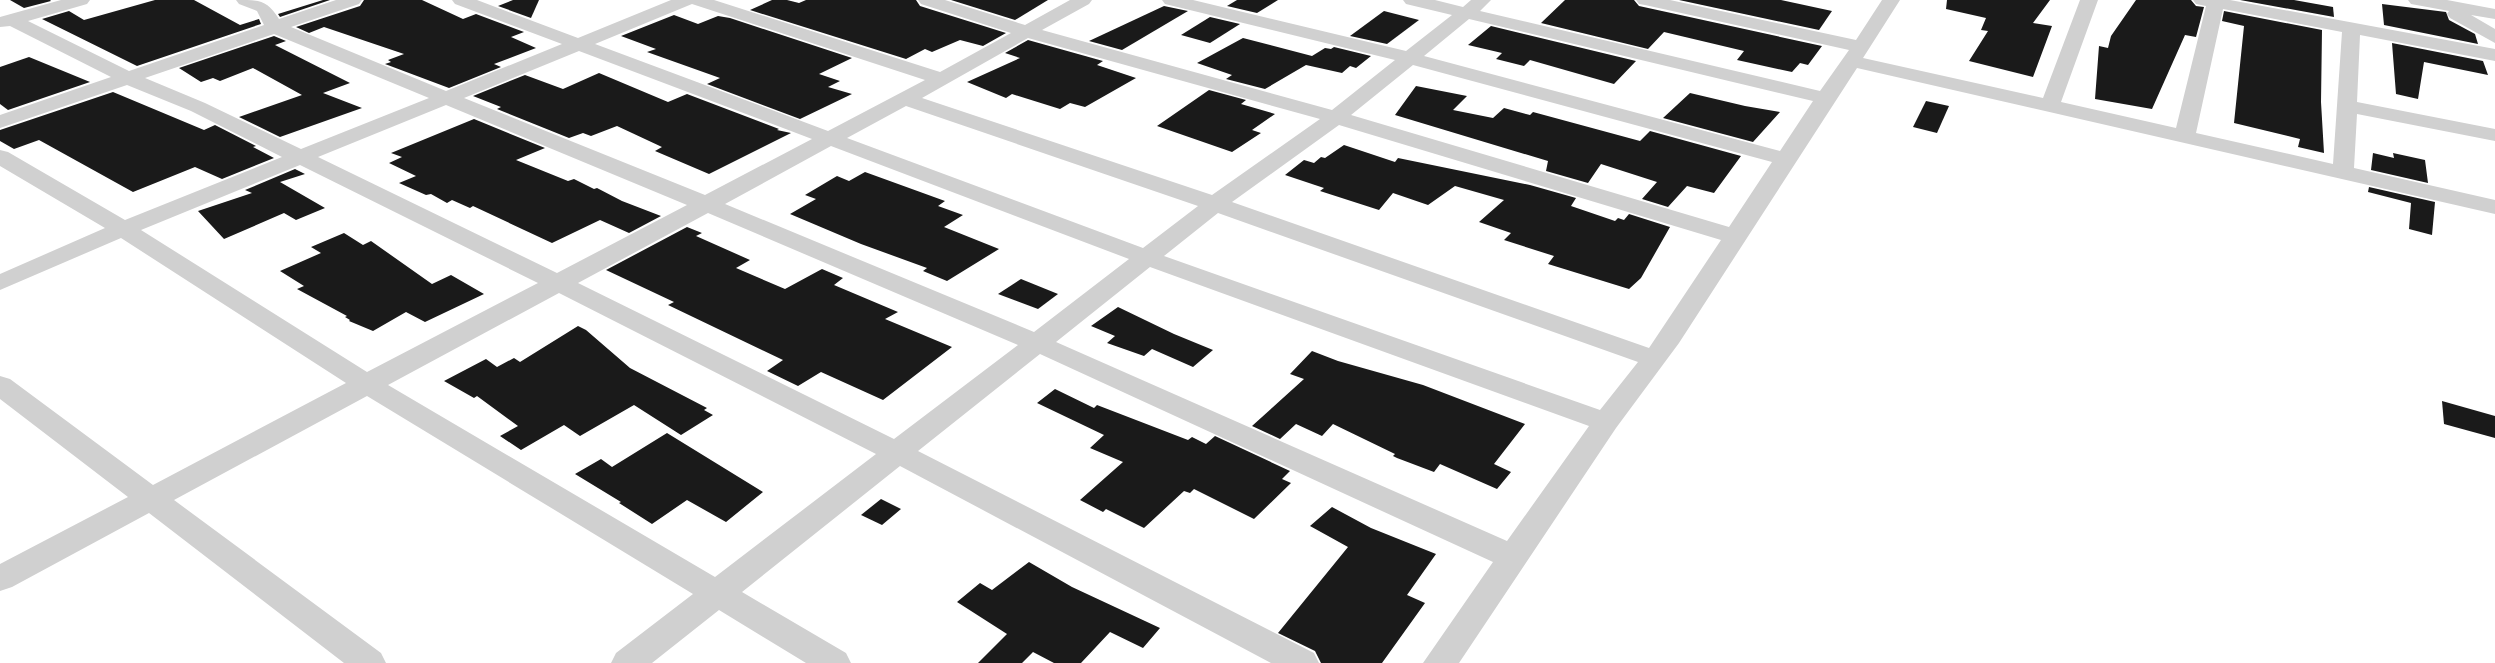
<svg xmlns="http://www.w3.org/2000/svg" width="2495" height="663" viewBox="0 0 2495 663" font-family="Poppins,sans-serif">
<style>
.building{fill:#1a1a1a}
.lines{fill:none;stroke-linecap:round;stroke-linejoin:round}
.street{fill:#d0d0d0;fill-rule:evenodd}
</style>
<rect width="100%" height="100%" fill="#fff"/>
<!-- building -->
<g class="building">
<path d="M10,0H50L51,1L24,8Z"/>
<path d="M155,0H194L240,25L259,19L261,24L137,66L42,19L69,11L84,20Z"/>
<path d="M323,0H330L280,17L278,14Z"/>
<path d="M364,0H422L463,19L476,14L524,32L511,37L536,48L494,64L501,67L449,88L385,64L391,62L388,60L404,54L324,27L309,33L296,27L360,6Z"/>
<path d="M513,0H539L531,18L498,6Z"/>
<path d="M772,0H787L799,3L806,0H916L920,6L1006,33L983,46L960,40L932,52L925,49L906,59L750,10Z"/>
<path d="M951,0H1048L1015,20Z"/>
<path d="M1237,0H1278L1257,13L1227,6Z"/>
<path d="M1565,0H1634L1639,6L1822,46L1808,65L1800,63L1792,72L1737,60L1744,51L1664,32L1648,49L1541,23Z"/>
<path d="M1679,0H1781L1832,11L1819,30Z"/>
<path d="M1947,0H2050L2033,23L2052,26L2033,77L1969,61L1988,31L1981,30L1986,18L1946,9Z"/>
<path d="M2136,0H2191L2196,6L2204,7L2196,37L2185,35L2152,109L2095,99L2099,46L2108,48L2111,36Z"/>
<path d="M2240,0H2294L2333,7L2334,17Z"/>
<path d="M2382,4L2446,12L2449,20L2475,34L2478,44L2384,25Z"/>
<path d="M1164,6L1188,11L1122,50L1089,41Z"/>
<path d="M1384,11L1419,20L1387,44L1350,36Z"/>
<path d="M2224,11L2322,30L2321,102L2324,153L2298,147L2300,139L2234,123L2244,26L2222,21Z"/>
<path d="M674,15L698,24L718,16L730,18L852,58L819,74L840,81L828,87L852,94L800,119L707,84L720,78L647,52L656,49L621,36Z"/>
<path d="M1210,17L1240,24L1210,43L1181,35Z"/>
<path d="M1491,26L1636,61L1614,84L1530,60L1524,66L1496,59L1502,53L1468,45Z"/>
<path d="M274,36L286,41L275,45L350,83L323,93L362,108L280,137L239,117L302,95L253,68L220,81L213,78L201,82L179,68Z"/>
<path d="M1243,38L1312,56L1325,48L1331,49L1334,47L1371,56L1356,68L1350,66L1342,73L1306,65L1265,89L1226,79L1232,75L1197,63Z"/>
<path d="M1028,40L1103,61L1097,65L1136,78L1085,107L1070,103L1060,109L1012,94L1006,98L967,82L1020,58L1005,53Z"/>
<path d="M2392,43L2483,61L2488,75L2424,62L2418,99L2396,94Z"/>
<path d="M29,57L90,82L8,110L0,104V67Z"/>
<path d="M599,73L668,102L687,94L779,129L777,130L791,133L709,174L655,151L662,147L617,126L591,136L583,133L569,138L497,109L501,107L473,96L525,75L563,89Z"/>
<path d="M1416,86L1467,96L1453,110L1493,118L1504,108L1530,115L1533,112L1640,141L1650,131L1741,156L1714,193L1687,186L1668,207L1642,199L1657,182L1601,164L1588,183L1546,171L1548,161L1395,115Z"/>
<path d="M1209,90L1246,100L1241,104L1275,114L1252,130L1261,133L1232,152L1157,126Z"/>
<path d="M113,92L204,130L215,125L256,146L253,147L274,158L222,179L195,167L133,192L39,140L14,149L0,141V130Z"/>
<path d="M1690,93L1745,106L1780,112L1753,142L1663,118Z"/>
<path d="M1926,101L1949,106L1937,133L1913,127Z"/>
<path d="M474,119L545,148L516,160L568,181L574,179L594,189L597,188L622,201L661,216L629,233L600,220L552,243L473,206L470,208L452,200L447,203L431,194L426,195L399,183L416,176L389,163L402,157L391,153Z"/>
<path d="M1344,145L1395,162L1398,158L1530,185L1576,198L1571,206L1615,221L1618,218L1624,220L1629,214L1670,227L1641,278L1629,289L1548,264L1554,256L1504,240L1511,233L1479,222L1504,200L1455,186L1428,205L1393,193L1379,210L1320,191L1324,188L1285,175L1304,160L1314,163L1321,157L1325,158Z"/>
<path d="M2373,153L2394,158L2393,153L2425,160L2428,183L2371,170Z"/>
<path d="M295,169L305,174L280,182L325,208L296,220L284,213L224,239L198,211L252,193L245,190Z"/>
<path d="M865,172L945,201L938,206L963,215L944,227L999,249L947,281L923,271L927,268L861,244L790,214L816,199L805,195L837,176L849,181Z"/>
<path d="M2369,187L2435,202L2432,235L2409,229L2411,203L2368,192Z"/>
<path d="M687,227L702,233L696,236L750,260L736,268L785,289L822,269L843,278L834,285L898,312L885,319L952,347L883,400L821,372L798,386L767,371L783,360L668,305L674,302L606,270Z"/>
<path d="M344,233L363,245L371,241L432,284L451,275L484,294L425,322L406,312L373,331L349,321L350,320L345,317L347,316L297,289L304,286L280,271L321,253L311,247Z"/>
<path d="M1021,279L1058,294L1038,309L998,294Z"/>
<path d="M1118,307L1174,334L1213,350L1193,367L1152,349L1144,356L1107,343L1115,336L1091,326Z"/>
<path d="M578,326L586,330L630,368L707,408L704,410L713,415L681,435L634,405L580,436L564,425L521,450L500,436L518,426L477,396L474,398L444,381L486,359L497,367L514,358L520,362Z"/>
<path d="M1312,351L1338,361L1423,385L1525,424L1494,464L1511,472L1497,489L1440,464L1434,472L1397,458L1393,456L1395,454L1333,424L1322,436L1296,424L1280,439L1252,426L1304,379L1290,374Z"/>
<path d="M1055,389L1094,408L1097,405L1188,440L1192,437L1206,444L1215,436L1290,471L1282,479L1291,483L1254,519L1194,489L1190,493L1184,491L1144,528L1106,509L1103,512L1080,500L1123,462L1090,448L1104,435L1037,403Z"/>
<path d="M2442,401L2495,416V438L2444,424Z"/>
<path d="M667,433L763,492L726,522L687,500L652,524L619,503L621,502L575,474L601,459L612,467Z"/>
<path d="M881,499L901,509L882,525L861,515Z"/>
<path d="M1332,507L1371,528L1436,554L1407,595L1425,603L1382,663H1321L1315,651L1278,633L1348,547L1310,526Z"/>
<path d="M1029,562L1072,587L1160,628L1143,648L1110,632L1081,663H1054L1033,652L1022,663H978L1007,634L957,602L980,583L992,590Z"/>
</g>
<g class="lines">
<!-- street -->
<g class="street">
<path d="M61,0H90L87,4L28,21L129,71L264,25L257,11L239,4L236,0C260,0 267,0 279,19L336,0H362L359,4L291,27L446,91L562,44L455,4L452,0H477L578,38L671,0H714L940,72L1011,33L921,4L918,0H945L1025,25L1070,0H1092L1089,4L1042,30L1332,110L1395,60L1165,4L1162,0H1193L1406,51L1452,15L1406,4L1403,0H1435L1463,7L1471,0H1491L1480,11L1820,91L1849,50L1645,5L1639,4L1636,0H1670L1856,40L1882,0H1900L1863,58L2043,98L2080,0H2098L2061,102L2176,128L2206,6L2196,4L2193,0H2230L2495,49V61L2360,35L2357,102L2495,129V141L2357,114L2354,168L2495,200V214L1857,68L1679,343L1616,428L1459,663H1423L1493,562L1040,354L918,451L1314,653L1319,663H1271L900,466L742,592L846,653L851,663H806L719,610L652,663H611L616,653L693,594L367,396L174,500L381,653L386,663H344L149,513L12,587L0,591V564L128,497L0,399V376L10,379L153,485L346,383L121,238L0,290V274L105,228L0,166V150L8,152L125,220L282,157L191,111L127,85L0,128V115L111,77L10,26L0,27V17ZM692,4L925,80L828,131L595,44ZM2223,9L2342,32L2333,164L2196,133ZM1469,19L1813,101L1780,151L1424,56ZM274,34L429,98L301,149L205,103L145,78ZM1028,38L1320,119L1212,195L922,98ZM579,51L812,139L705,195L464,98ZM1413,65L1772,162L1729,227L1351,115ZM446,105L687,205L557,273L318,157ZM906,106L1198,206L1143,248L847,138ZM1339,125L1721,240L1649,348L1232,202ZM831,146L1129,259L1034,332L725,204ZM300,165L538,283L367,372L141,230ZM708,213L1018,345L894,439L578,283ZM1218,213L1638,362L1600,410L1164,256ZM1150,267L1589,426L1507,541L1056,342ZM559,293L876,454L715,577L388,385Z"/>
<path d="M2408,0H2447L2495,9V19L2471,15L2495,29V43L2450,18L2447,14L2449,11L2411,4Z"/>
</g>
</g>
</svg>
